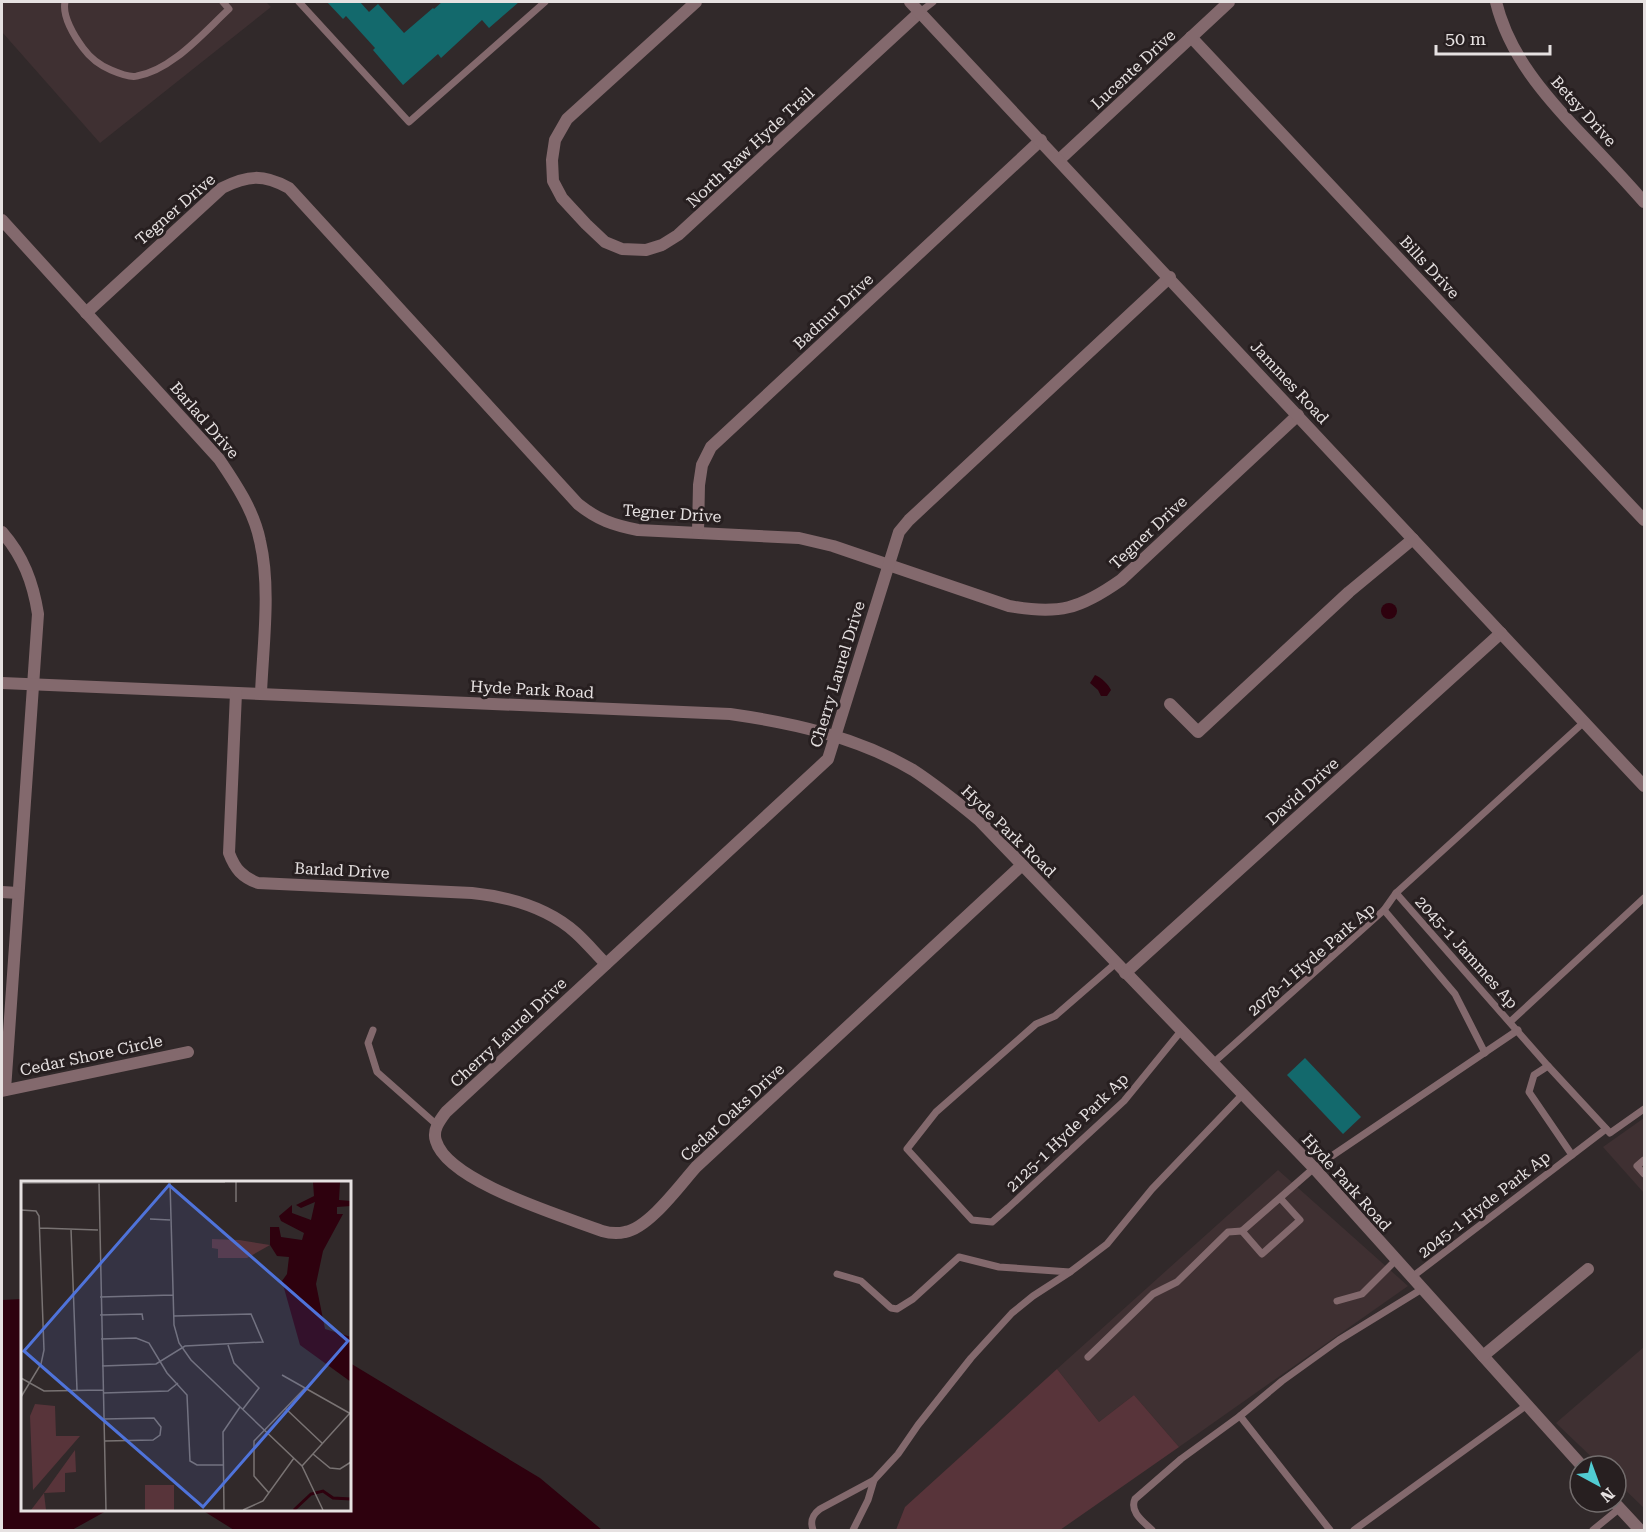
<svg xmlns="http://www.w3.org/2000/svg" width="1646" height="1532" viewBox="0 0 1646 1532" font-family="'Roboto Serif',serif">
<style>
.built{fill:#3f3032}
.green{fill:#58343a}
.water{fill:#2e010e}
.building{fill:#13696c}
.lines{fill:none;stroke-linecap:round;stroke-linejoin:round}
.service{stroke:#83696d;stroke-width:7}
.minor{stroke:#83696d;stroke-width:12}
.tertiary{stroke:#83696d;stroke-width:12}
.labels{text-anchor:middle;stroke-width:6;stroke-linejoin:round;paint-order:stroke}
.street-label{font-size:16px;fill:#e6e1e1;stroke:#271f20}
.inset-river{fill:none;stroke:#2e010e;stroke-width:3}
.inset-road{fill:none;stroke:#797373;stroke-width:1.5}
.view{fill:#4f73da;fill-opacity:0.15;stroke:#4f73da;stroke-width:3}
.inset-edge{fill:none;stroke:#e6e1e1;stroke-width:3}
</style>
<rect width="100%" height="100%" fill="#31292a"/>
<!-- built -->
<g class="built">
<path d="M2,2H266L271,7L100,143L2,32Z"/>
<path d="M1644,1118V1193L1603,1147Z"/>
<path d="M1278,1170L1408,1286L1179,1447L1134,1395L1099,1422L1057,1369Z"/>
<path d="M1644,1347V1508L1616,1481V1466H1601L1556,1423Z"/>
</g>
<!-- green -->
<path class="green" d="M1057,1369L1099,1422L1134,1395L1179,1447L1060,1530H896L905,1507Z"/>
<!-- water -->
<g class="water">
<circle cx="1389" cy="611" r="8"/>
<path d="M1095,675C1102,678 1108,684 1111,690L1107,696H1101L1098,690L1090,683Z"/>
<path d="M22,1299V1510H108L72,1530H2V1300Z"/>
<path d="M350,1363L540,1478L602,1530H234L202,1510H350Z"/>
</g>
<!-- building -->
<g class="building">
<path d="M327,2H360L369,12L378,4L404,33L433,8L434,9L442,2H519L489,28L482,20L441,58L438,54L403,85L373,50L375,48L346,16L343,19Z"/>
<path d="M1305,1058L1361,1117L1343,1134L1287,1075Z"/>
</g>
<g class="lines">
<!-- service -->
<g class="service">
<path d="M65,2C62,16 74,36 83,48C91,59 99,65 111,70C118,73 130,78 137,76C172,70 203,33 229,9L223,2"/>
<path d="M299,2L409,122L545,2"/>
<path d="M920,12L933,2"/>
<path d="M1584,722L1396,893L1548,1066L1610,1133L1644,1109"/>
<path d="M1384,910L1455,994L1485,1053"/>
<path d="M1116,963L1055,1016L1036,1024L936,1112L907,1149L972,1220L992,1222L1008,1208L1124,1101L1181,1031"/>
<path d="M1510,1022L1644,898"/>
<path d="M373,1030L368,1043L377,1072L437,1125"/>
<path d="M1212,1064L1384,910L1396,893"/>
<path d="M1572,1155L1606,1129"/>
<path d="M1644,1160L1637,1166L1644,1174"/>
<path d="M1280,1198L1300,1220L1262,1254L1242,1231L1314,1168L1518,1030"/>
<path d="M837,1274L861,1281L891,1308L897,1309L913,1299L959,1257L999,1267L1070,1272L1107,1244L1152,1189L1242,1095"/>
<path d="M1412,1277L1572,1155L1529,1092L1534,1075L1548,1066"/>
<path d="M1337,1301L1362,1294L1396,1260"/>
<path d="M1088,1357L1153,1294L1177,1282L1228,1232L1242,1231"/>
<path d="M1240,1416L1330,1530"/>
<path d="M813,1530C810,1521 812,1515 820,1509L874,1480L898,1454L918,1425L971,1358L1012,1313L1033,1296L1070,1272"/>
<path d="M853,1530L868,1500L874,1480"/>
<path d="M1152,1530C1144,1522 1129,1512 1135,1499L1181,1459L1240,1416L1282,1381L1339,1340L1422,1289"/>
<path d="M1354,1530L1527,1405"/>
<path d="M1593,1530L1620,1508"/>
</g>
<!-- minor -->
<g class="minor">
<path d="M696,2L567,119L555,140L552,160L553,181L562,198L586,224L605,242L622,249L646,250L662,245L678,235L920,12"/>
<path d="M1496,2C1509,55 1545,96 1582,135C1603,157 1624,179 1644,202"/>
<path d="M1191,37L1644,520"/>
<path d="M1059,160L1229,2"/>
<path d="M2,220L219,459C236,484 254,511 260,541C271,588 263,645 261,693"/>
<path d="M86,313L222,188C248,175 263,174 289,188L578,504C598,520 613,525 638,530L799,538L833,546L1009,606C1059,615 1080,609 1121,580L1298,415"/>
<path d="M2,532C23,556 33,582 38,614L5,1090"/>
<path d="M698,532L699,485L702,465L711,447L1041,140"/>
<path d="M2,683L730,714C793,723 857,737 913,770C936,785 957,802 979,820L1314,1168L1582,1466"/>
<path d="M236,693L229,853C235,869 242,877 258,883L472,893C510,897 547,907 576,933C587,943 596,954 606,964"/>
<path d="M1170,704L1198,732L1349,592L1413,539"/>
<path d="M1022,865L696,1167C680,1185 649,1228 625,1232C617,1234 609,1233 602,1231C563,1216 448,1182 436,1141C432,1130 440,1120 446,1112L828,759L899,532L909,520L1170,277"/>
<path d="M2,892L18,893"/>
<path d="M1125,973L1501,633"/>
<path d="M2,1091L188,1052"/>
<path d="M1483,1356L1588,1269"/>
<path d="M1614,1502L1640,1530"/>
</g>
<!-- tertiary -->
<path class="tertiary" d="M910,2L1644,786"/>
</g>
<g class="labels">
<!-- street labels -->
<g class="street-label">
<text transform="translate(1133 69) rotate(-43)" y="6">Lucente Drive</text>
<text transform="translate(1584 111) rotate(48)" y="6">Betsy Drive</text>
<text transform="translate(750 147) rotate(-43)" y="6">North Raw Hyde Trail</text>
<text transform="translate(175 209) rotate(-41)" y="6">Tegner Drive</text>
<text transform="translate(1430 267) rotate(47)" y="6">Bills Drive</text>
<text transform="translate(833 311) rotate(-43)" y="6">Badnur Drive</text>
<text transform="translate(1290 382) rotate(47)" y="6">Jammes Road</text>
<text transform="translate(205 420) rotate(49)" y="6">Barlad Drive</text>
<text transform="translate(672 513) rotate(4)" y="6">Tegner Drive</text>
<text transform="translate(1148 532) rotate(-43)" y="6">Tegner Drive</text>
<text transform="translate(837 674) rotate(-73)" y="6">Cherry Laurel Drive</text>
<text transform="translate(532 689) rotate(3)" y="6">Hyde Park Road</text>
<text transform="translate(1302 791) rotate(-42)" y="6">David Drive</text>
<text transform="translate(1009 831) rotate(44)" y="6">Hyde Park Road</text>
<text transform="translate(342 870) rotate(3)" y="6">Barlad Drive</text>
<text transform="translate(1467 952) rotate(48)" y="6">2045-1 Jammes Ap</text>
<text transform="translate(1311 959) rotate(-41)" y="6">2078-1 Hyde Park Ap</text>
<text transform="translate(508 1032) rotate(-43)" y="6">Cherry Laurel Drive</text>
<text transform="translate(91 1055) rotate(-12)" y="6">Cedar Shore Circle</text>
<text transform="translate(732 1112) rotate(-43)" y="6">Cedar Oaks Drive</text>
<text transform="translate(1067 1132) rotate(-44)" y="6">2125-1 Hyde Park Ap</text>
<text transform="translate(1347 1182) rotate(48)" y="6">Hyde Park Road</text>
<text transform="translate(1484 1204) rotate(-38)" y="6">2045-1 Hyde Park Ap</text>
</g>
</g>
<!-- overview -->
<g transform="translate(21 1181)">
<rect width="330" height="330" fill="#31292a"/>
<path d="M191,58L218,59L249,64L226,77H197V68L191,67ZM14,223L34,225L35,255H59L12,309L9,235ZM54,269L55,291L44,292V311L23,312L25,329H10L23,312ZM124,304H153V329H124Z" fill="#58343a"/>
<path d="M292,1H319L318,19L330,20V25L316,26V33H322L302,70L295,103L304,148L330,156V201L279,164L261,100L266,93L268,76L256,75L249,64V46H258L260,56L281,59L283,52L260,40L258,35L271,24V32L290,39L294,21L280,27L275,24L293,15Z" fill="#2e010e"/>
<path class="inset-river" d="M273,329L290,313L302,310L312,317L330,318"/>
<path class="inset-road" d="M149,1L153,144L158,162L170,179L281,285L302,329M0,2L204,1M78,2L85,329M215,21V1M0,29L15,30L18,35L23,169L20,183L0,216M129,38L149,39M19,47L77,49M50,48L56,209M79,116L152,114M79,134L121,133L122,139M80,158L115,157L128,162L146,192L166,214L169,280L176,284H202M207,164L213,182L238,207L222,228M81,185L135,183L164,165L242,161L230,133L153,135M261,194L330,233M0,197L23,210L82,209M82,212L147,210L157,202M264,227L302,263M83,238L133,237L140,246L139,254L132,259L84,260M292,273L309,287L319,288L330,281M281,285L329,232M248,312L233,295V260L284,207M203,329L202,251L219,226M222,329L242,320L273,277"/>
<path class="view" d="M148,4L327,160L182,326L3,170Z"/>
<rect width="330" height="330" class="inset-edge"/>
</g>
<!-- border -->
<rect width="1646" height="1532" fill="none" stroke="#e6e1e1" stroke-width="6"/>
<!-- north arrow -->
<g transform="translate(1598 1484) rotate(139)"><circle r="28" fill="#271f20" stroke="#736d6d" stroke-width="1.5"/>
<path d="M0-4.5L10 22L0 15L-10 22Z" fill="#51ccd2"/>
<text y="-9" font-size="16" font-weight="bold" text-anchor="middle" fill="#e6e1e1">N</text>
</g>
<!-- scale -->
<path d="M1436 45v9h114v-9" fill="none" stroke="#e6e1e1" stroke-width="3"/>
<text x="1445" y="45" font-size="18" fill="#e6e1e1" stroke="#271f20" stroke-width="4.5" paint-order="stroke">50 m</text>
</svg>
